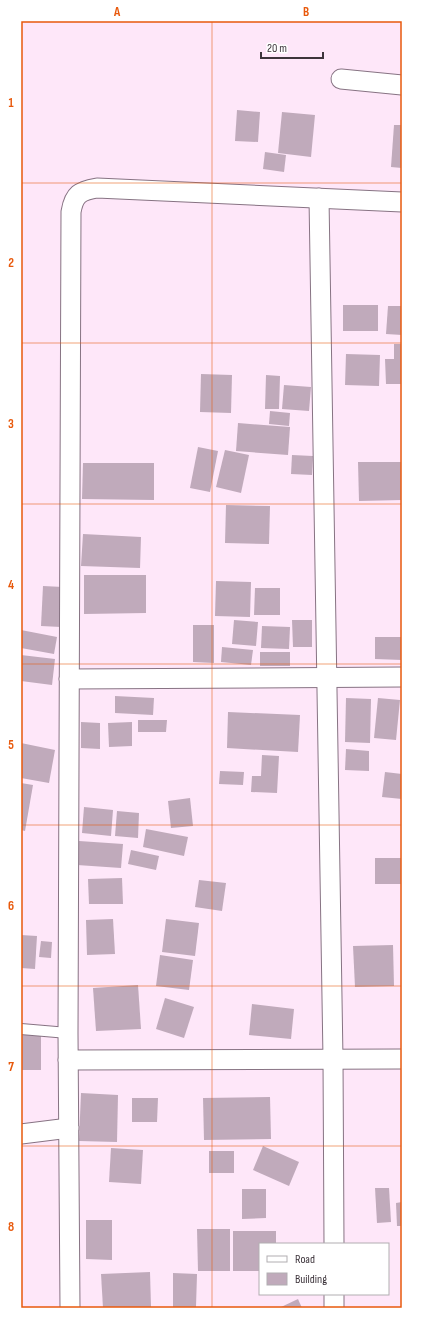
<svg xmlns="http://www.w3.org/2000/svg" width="423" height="1329" viewBox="0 0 423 1329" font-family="'Sofia Sans Condensed',sans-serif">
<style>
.building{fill:#c0aabb}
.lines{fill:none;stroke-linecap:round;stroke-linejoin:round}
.lane-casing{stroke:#877383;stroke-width:12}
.street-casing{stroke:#877383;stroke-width:21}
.lane{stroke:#fff;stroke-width:10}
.street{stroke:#fff;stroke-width:19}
.grid{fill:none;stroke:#e8590c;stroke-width:1;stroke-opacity:0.55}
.neatline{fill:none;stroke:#e8590c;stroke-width:1.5}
.grid-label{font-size:13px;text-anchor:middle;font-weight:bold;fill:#e8590c}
</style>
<rect width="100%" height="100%" fill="#fee7f9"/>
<!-- building -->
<g class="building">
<path d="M237,110L260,112L258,142L235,141Z"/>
<path d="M282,112L315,115L311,157L278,153Z"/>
<path d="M394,125H402V168L391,167Z"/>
<path d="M265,152L286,155L284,172L263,169Z"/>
<rect x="343" y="305" width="35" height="26"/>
<path d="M388,306H402V335L386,334Z"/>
<path d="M394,344H402V384H386L385,359H394Z"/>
<path d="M346,354L380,355L379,386L345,385Z"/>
<path d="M201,374L232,375L231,413L200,412Z"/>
<path d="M266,375L280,376L279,409H265Z"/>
<path d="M284,385L311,387L309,411L282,409Z"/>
<path d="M270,411L290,413L289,426L269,424Z"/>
<path d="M238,423L290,427L288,455L236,451Z"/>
<path d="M198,447L218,451L210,492L190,488Z"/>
<path d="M225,450L249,455L241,493L216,487Z"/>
<path d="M292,455L313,456L312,475L291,474Z"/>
<path d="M358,462H402V500L359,501Z"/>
<path d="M83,463H154V500L82,499Z"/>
<path d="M226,505L270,506L269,544L225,543Z"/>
<path d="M83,534L141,537L140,568L81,566Z"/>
<path d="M84,575H146V613L84,614Z"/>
<path d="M216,581L251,582L250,617L215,616Z"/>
<path d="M43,586L63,587L61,627L41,626Z"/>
<path d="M255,588H280V615H254Z"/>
<path d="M234,620L258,622L256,646L232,644Z"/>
<path d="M292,620H312V647H293Z"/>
<path d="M193,625H214V663L193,662Z"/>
<path d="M262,626L290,627L289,649L261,648Z"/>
<path d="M21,630L57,637L54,654L21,648Z"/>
<path d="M375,637H402V660L375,659Z"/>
<path d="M222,647L253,650L251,665L221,662Z"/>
<rect x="260" y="652" width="30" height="14"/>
<path d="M21,655L55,659L52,685L21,681Z"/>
<path d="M115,696L154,698L153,715L115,713Z"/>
<path d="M346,698L371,699L370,743L345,742Z"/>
<path d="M378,698L400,700L396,740L374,738Z"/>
<path d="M228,712L300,715L298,752L227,748Z"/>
<path d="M138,720H167L166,732H138Z"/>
<path d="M81,722L100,723V749L81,748Z"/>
<path d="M132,722V746L109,747L108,723Z"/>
<path d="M21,743L55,750L49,783L21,778Z"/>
<path d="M346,749L369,751V771L345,770Z"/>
<path d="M262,755L279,756L277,793L251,792L252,776H261Z"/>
<path d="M220,771L244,772L243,785L219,784Z"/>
<path d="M385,772L402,774V799L382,797Z"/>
<path d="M21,783L33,785L25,831L21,830Z"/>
<path d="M190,798L193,826L171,828L168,801Z"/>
<path d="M84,807L113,810L111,836L82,833Z"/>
<path d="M117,811L139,813L138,838L115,836Z"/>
<path d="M146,829L188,837L184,856L143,847Z"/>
<path d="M79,841L123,844L121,868L77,865Z"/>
<path d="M131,850L159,856L156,870L128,864Z"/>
<rect x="375" y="858" width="27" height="26"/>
<path d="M122,878L123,904H89L88,879Z"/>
<path d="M199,880L226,883L222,911L195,907Z"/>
<path d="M113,919L115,954L87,955L86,920Z"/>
<path d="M166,919L199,923L195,956L162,952Z"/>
<path d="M21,935L37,936L35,969L21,968Z"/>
<path d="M41,941L52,942L51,958L39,957Z"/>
<path d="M393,945L394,986L355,987L353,946Z"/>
<path d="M160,955L193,960L189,990L156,986Z"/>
<path d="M138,985L141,1029L96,1031L93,988Z"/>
<path d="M165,998L194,1007L184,1038L156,1029Z"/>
<path d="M252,1004L294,1009L291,1039L249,1035Z"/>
<rect x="21" y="1035" width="20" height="35"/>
<path d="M81,1093L118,1095L117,1142L79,1141Z"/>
<path d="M270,1097L271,1139L204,1140L203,1098Z"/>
<path d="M132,1098H158L157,1122H132Z"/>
<path d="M263,1146L299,1162L289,1186L253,1170Z"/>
<path d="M111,1148L143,1150L141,1184L109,1182Z"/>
<rect x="209" y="1151" width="25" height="22"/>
<path d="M375,1188H389L391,1222L377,1223Z"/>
<path d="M242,1189H266V1218L242,1219Z"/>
<path d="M402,1202V1226H397L396,1203Z"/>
<path d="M86,1220H112V1260L86,1259Z"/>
<path d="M197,1229H230V1271H198Z"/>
<path d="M233,1231H276V1244H260V1271H233Z"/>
<path d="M150,1272L151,1307L103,1308L101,1274Z"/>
<path d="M173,1273L197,1274L196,1307H173Z"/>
<path d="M298,1299L302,1308H279Z"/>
</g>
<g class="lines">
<!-- lane casing -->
<g class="lane-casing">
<path id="lane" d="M21,1029L68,1033"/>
</g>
<!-- street casing -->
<g class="street-casing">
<g id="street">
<path d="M341,79L402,85"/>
<path d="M319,198L333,1059L334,1244"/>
<path d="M69,679L402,677"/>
<path d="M68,1060L402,1059"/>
<path d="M21,1134L69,1128"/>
<path d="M334,1294V1308"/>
<path d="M70,1308L68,1033L71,212C74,194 80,191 97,188L402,202"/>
</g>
</g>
<!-- lane -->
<use href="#lane" class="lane"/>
<!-- street -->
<use href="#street" class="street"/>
</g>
<!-- grid -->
<path class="grid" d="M212,21V1308M21,183H402M21,343H402M21,504H402M21,664H402M21,825H402M21,986H402M21,1146H402"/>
<!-- border -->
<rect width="423" height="1329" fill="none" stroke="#ffffff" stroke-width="44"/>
<!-- legend -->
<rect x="259" y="1243" width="130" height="52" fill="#ffffff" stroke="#b1aeb1"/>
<rect x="267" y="1256" width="20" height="6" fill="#ffffff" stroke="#b1aeb1"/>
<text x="295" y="1263" font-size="12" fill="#3d343b">Road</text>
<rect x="267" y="1273" width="20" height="12" fill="#c0aabb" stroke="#b1aeb1"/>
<text x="295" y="1283" font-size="12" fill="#3d343b">Building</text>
<!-- scale -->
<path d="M261 52v6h62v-6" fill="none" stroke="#3d343b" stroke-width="2"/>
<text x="267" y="52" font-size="12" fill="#3d343b" stroke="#ffffff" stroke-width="3" paint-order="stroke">20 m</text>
<rect x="22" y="22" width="379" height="1285" class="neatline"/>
<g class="grid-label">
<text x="117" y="16">A</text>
<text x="306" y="16">B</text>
<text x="11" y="107">1</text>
<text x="11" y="267">2</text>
<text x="11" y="428">3</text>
<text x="11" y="589">4</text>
<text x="11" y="749">5</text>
<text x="11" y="910">6</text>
<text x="11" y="1071">7</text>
<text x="11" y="1231">8</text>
</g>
</svg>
